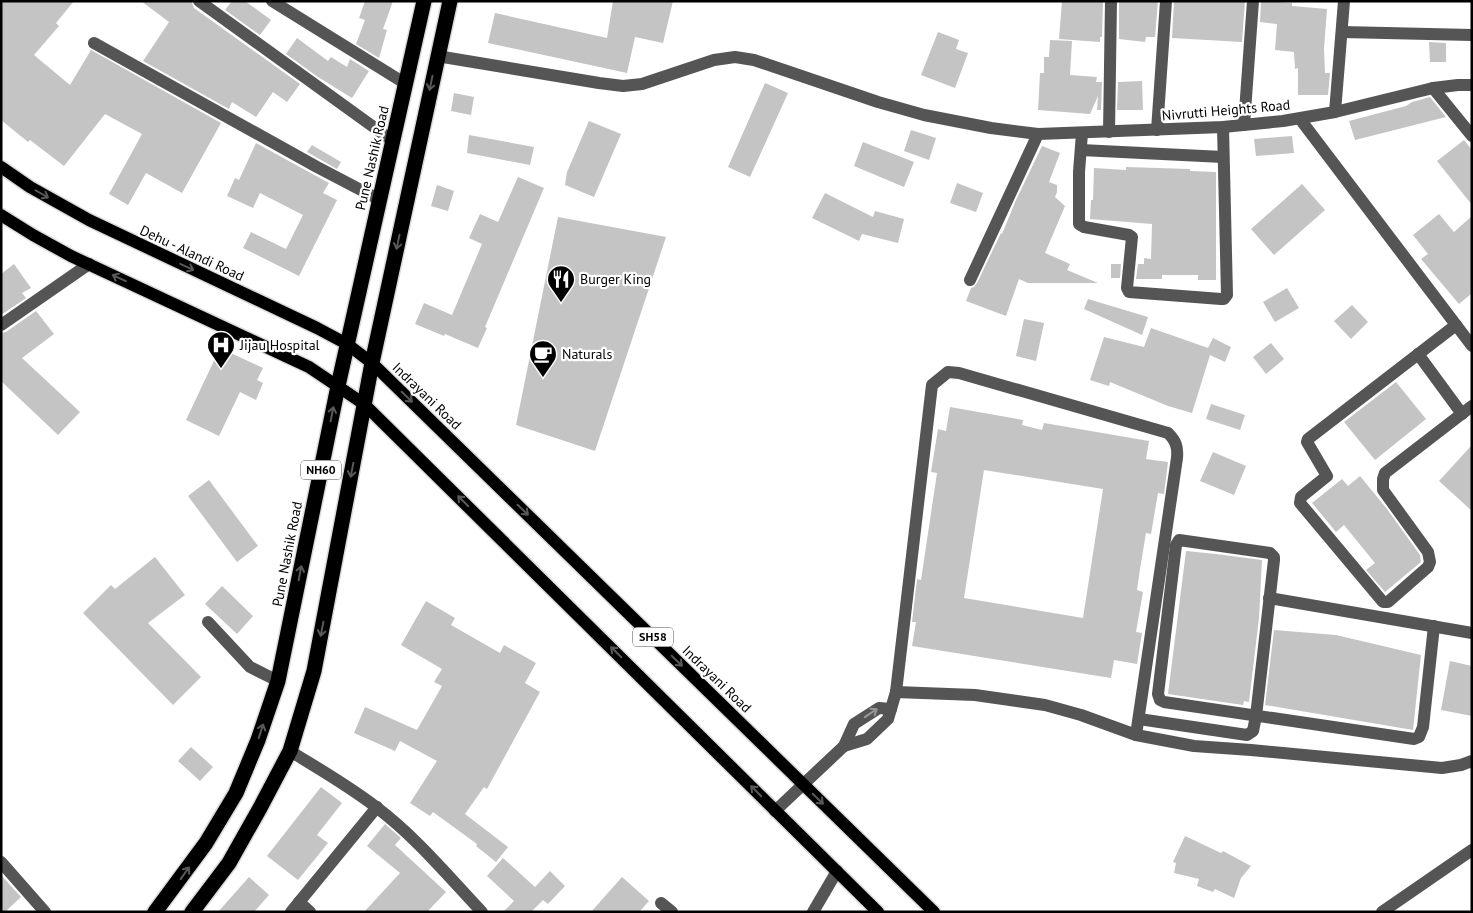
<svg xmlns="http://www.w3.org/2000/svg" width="1473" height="913" viewBox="0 0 1473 913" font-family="'PT Sans',sans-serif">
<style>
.building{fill:#c4c4c4;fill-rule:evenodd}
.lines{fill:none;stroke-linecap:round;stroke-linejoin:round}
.major-casing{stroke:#dbdbdb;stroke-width:15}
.highway-casing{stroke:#dbdbdb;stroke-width:18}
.minor{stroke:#555;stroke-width:12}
.major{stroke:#000;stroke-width:12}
.highway{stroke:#000;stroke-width:15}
.oneway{stroke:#595959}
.oneway2{stroke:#999}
.labels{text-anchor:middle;stroke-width:4.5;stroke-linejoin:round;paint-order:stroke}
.shield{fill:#fff;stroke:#4c4c4c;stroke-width:1}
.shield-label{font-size:12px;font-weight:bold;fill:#000}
.street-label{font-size:14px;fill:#000;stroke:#fff}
.poi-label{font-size:14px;fill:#000;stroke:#fff;text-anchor:start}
</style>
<rect width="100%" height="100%" fill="#fff"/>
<!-- building -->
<g class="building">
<path d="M1,1H74L56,23L59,26L34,55L70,85L91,50L221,123L182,193L146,173L128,205L109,194L142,134L105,114L64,166L30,140L28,142L1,120Z"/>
<path d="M141,1H191L194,8L300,84L287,102L273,92L256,117L232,102L229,109L143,61L169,22Z"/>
<path d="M232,1H245L271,20L260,35L225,10Z"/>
<path d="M365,1H393L383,29L387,30L379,58L356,44L365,20L359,18Z"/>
<path d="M613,1H673L663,43L635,37L627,73L488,43L495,13L607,38Z"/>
<path d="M1062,1H1103L1102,37H1100V42L1059,39Z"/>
<path d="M1119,1H1158L1155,37H1146L1145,42L1119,39Z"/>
<path d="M1174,1H1245L1242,42L1172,38Z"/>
<path d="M1261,1L1292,3V6L1327,9L1324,49L1325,73H1330L1328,95H1298V68L1295,69L1294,52L1275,50L1277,24L1260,22Z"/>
<path d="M938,32L959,40L956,49L968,53L955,88L921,75Z"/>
<path d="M297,38L328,61L331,57L347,67L350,59L369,71L352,98L318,77L286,54Z"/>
<path d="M1050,40L1072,41L1070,75L1097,77L1096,82H1102L1101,110H1097L1098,96L1090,114L1038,110L1040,73H1044V57H1049Z"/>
<path d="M1429,42L1446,43V62H1430Z"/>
<path d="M1142,81L1143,110H1117L1118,82Z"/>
<path d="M765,83L788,93L750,177L728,167Z"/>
<path d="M454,93L474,97L471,115L451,111Z"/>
<path d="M1430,97L1446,117L1355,140L1349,121L1406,106L1412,102Z"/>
<path d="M589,121L621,134L594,197L565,185L567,172Z"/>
<path d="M911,130L936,138L929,160L904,151Z"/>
<path d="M469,135L534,147L530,165L467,153Z"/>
<path d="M1292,136L1294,153L1256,156L1254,139Z"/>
<path d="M1464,140L1472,150V205L1437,161Z"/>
<path d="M863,142L914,162L904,187L854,166Z"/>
<path d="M256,143L329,183L323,193L337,200L299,276L243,248L251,232L286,249L303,215L260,193L253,208L227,196L235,178L239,180Z"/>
<path d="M312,145L341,162L337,169L307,152Z"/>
<path d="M1042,146L1060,153L1049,182L1057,185V192L1055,197L1065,206L1045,253L1070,264L1067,270L1098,283H1028L1019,279L1006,316L966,301L971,288L974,287L977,283L1001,233L1002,234L1016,200Z"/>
<path d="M1126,167L1190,169V171L1216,172V280H1198V275H1162V279H1136L1138,264H1144V258L1151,259L1152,224L1090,219L1091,200H1093L1094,168L1126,170Z"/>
<path d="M518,177L544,188L485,327L487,328L478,348L445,334L444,336L415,324L424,303L452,315L482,244L469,238L480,214L498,222Z"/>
<path d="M957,183L983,193L976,212L950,203Z"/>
<path d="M1302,184L1325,210L1274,255L1251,229Z"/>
<path d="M437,185L454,191L448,211L431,206Z"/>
<path d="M825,193L873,217L875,211L904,219L898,243L862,234L859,241L812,218Z"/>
<path d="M1439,214L1454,232L1472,216V293L1459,304L1421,259L1428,254L1413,235Z"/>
<path d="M558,217L666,237L595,451L516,425Z"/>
<path d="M14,264L31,288L22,293L26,298L1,315V274Z"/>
<path d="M1111,264H1121L1120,278H1111Z"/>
<path d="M1287,288L1299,308L1275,322L1263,302Z"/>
<path d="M1088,299L1148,317L1142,335L1084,309Z"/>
<path d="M1352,305L1368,322L1351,339L1334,321Z"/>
<path d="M36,311L54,334L22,358L80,412L58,435L1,381V333L6,332Z"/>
<path d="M1024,319L1044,323L1036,361L1016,356Z"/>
<path d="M1151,328L1208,348L1213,338L1231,347L1225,362L1210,355L1192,413L1168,406L1110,382L1109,386L1090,380L1104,337L1144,347Z"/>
<path d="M1271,343L1284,359L1266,374L1253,357Z"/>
<path d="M220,348L263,368L257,380L263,383L256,400L240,392L219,436L186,420Z"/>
<path d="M1396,382L1426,419L1375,460L1344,422Z"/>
<path d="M1211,404L1245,415L1240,430L1206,419Z"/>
<path d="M950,407L1023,420L1022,425L1042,430L1044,423L1149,441L1146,459L1168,462L1164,494L1158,493L1151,534L1146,533L1140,569L1137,590L1143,592L1136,632L1142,633L1137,664L1114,660L1111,678L912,646L916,622H912L917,579L921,580L937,473L931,472L938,429L946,431ZM984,470L1103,489L1083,618L964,598Z"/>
<path d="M1472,445V511L1439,481Z"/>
<path d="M1213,452L1246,466L1234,495L1200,481Z"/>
<path d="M1360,476L1387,509L1420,555L1421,562L1385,592L1366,570L1375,563L1344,525L1336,532L1312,503L1342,479L1348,486Z"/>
<path d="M209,480L258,546L237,562L188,496Z"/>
<path d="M1186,551L1216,554L1262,560L1259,618L1249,702L1244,701L1243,705L1168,694Z"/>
<path d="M155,557L185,595L148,623L201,677L173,705L83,613L111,585L115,589Z"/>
<path d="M222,586L253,616L237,634L205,604Z"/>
<path d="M426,601L455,618L451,625L500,653L504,645L536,663L525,683L540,692L487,789L484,787L465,814L508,847L496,862L476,846L477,844L433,812L430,816L410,803L437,761L400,741L395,751L354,733L365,707L417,730L442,686L434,682L442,669L401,645Z"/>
<path d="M1274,630L1336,635L1421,655L1413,730L1265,705Z"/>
<path d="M1450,661L1472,666V716L1441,710Z"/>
<path d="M191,747L213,767L200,781L178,761Z"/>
<path d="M321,787L342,803L317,835L328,843L298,880L267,856Z"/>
<path d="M385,824L401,838L395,845L446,892L427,912H364L400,873L367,846Z"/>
<path d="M1185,836L1221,853L1223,851L1251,866L1241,878L1234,898L1215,889L1213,892L1197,886L1199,879L1174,873L1176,863L1173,862Z"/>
<path d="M503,858L535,887L550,871L565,886L548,904L543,900L531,912H503L514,901L487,876Z"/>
<path d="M1,875L21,897L5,912H1Z"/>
<path d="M249,877L269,895L254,912H218Z"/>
<path d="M622,877L649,901L639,912H591Z"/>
</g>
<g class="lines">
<!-- major casing -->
<g class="major-casing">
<g id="major">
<path d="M1,167L30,187L89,220L317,328L347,344L372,363L934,912"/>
<path d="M1,215L33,235L71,256L309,367L364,404L878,912"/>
</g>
</g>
<!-- highway casing -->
<g class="highway-casing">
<g id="highway">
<path d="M155,912L206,843L236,793L258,740L278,681L338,386L424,1"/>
<path d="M192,912L229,863L260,808L290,751L314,671L372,363L450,1"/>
</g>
</g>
<!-- minor -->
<g class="minor">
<path d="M199,1L393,141"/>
<path d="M272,1L406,84"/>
<path d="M1342,32L1472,35"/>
<path d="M94,43L317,167L380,200"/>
<path d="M437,56L599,83L623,86L642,84L714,60L735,57L754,60L878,102L924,115L991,128L1038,134L1223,127L1283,121L1335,112L1433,88L1458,85H1472"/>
<path d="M1433,88L1472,136"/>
<path d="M1335,112L1344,1"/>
<path d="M1300,119L1472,346"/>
<path d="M1244,125L1253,1"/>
<path d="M1157,130L1166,1"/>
<path d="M1109,132L1111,1"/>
<path d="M1082,133L1079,172V224L1084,227L1129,235L1132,237L1127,288L1129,292L1221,299H1224L1227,295L1223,127"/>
<path d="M1081,150L1223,157"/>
<path d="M970,280L1038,134"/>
<path d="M1,325L89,264"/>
<path d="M1456,325L1308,439L1307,442L1327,476L1301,497L1300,503L1383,602H1388L1428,567L1430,562L1428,552L1383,490V479L1385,473L1472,406"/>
<path d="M1418,354L1462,414"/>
<path d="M1269,598L1472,633"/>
<path d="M208,622L250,667L278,681"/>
<path d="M896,692L932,385L948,372L959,373L1168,433C1176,441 1178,447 1177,458L1136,735"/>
<path d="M1139,719L1247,735L1253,731L1256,716L1274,560V557L1270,553L1179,540L1176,545L1158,694L1160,700L1164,702L1414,739L1419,737L1423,727L1434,626"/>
<path d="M844,746L867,739L888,719L896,692L975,695L1045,705L1081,715L1136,735L1194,746L1251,750L1442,768L1461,765L1472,761"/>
<path d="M290,751C319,769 349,786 376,807C416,837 448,876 482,912"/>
<path d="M775,811L844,746L854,724L879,708L891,709"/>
<path d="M1,862L45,912"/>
<path d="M299,902L310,912"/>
<path d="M661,903L672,912"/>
<path d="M291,912L377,807"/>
<path d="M813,912L837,871"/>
<path d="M1382,912L1472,850"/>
</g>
<!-- major -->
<use href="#major" class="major"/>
<!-- highway -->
<use href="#highway" class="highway"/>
</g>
<!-- one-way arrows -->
<defs><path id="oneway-shaft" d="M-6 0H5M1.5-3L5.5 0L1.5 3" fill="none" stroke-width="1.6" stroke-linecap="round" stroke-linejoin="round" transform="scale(1.25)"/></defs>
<g class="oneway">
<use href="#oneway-shaft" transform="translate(431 83) rotate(102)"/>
<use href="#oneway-shaft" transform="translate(42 194) rotate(30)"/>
<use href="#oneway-shaft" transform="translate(398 242) rotate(102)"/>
<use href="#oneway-shaft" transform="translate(187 267) rotate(25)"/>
<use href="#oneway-shaft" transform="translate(119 278) rotate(-155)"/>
<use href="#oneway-shaft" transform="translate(407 397) rotate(44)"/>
<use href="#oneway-shaft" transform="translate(332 414) rotate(-79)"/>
<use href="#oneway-shaft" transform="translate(352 470) rotate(101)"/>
<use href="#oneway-shaft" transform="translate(463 501) rotate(-135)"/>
<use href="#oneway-shaft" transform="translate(523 510) rotate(44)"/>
<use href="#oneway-shaft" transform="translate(300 573) rotate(-79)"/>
<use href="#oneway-shaft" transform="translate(322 629) rotate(101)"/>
<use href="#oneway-shaft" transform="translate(616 652) rotate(-135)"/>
<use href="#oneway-shaft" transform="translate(677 661) rotate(44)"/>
<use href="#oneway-shaft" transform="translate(261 731) rotate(-72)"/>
<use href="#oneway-shaft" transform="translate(756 791) rotate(-135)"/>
<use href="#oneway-shaft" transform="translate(818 799) rotate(44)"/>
<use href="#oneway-shaft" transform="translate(185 873) rotate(-54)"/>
</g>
<use class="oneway2" href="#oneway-shaft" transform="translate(871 713) rotate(-34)"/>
<!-- icons -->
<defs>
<g id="restaurant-pin" transform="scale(1.4375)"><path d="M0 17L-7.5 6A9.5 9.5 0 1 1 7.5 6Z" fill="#000" stroke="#fff"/><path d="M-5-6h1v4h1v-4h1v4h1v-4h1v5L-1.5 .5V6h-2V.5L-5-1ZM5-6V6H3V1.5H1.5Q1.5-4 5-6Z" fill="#fff"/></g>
<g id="hospital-pin" transform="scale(1.4375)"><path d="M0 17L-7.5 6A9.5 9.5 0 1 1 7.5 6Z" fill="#000" stroke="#fff"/><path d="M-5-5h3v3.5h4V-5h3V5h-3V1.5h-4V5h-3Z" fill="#fff"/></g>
<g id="cafe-pin" transform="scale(1.4375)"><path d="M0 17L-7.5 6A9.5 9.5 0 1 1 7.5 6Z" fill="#000" stroke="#fff"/><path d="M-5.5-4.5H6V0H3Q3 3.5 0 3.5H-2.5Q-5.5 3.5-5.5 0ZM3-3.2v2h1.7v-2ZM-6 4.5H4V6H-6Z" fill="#fff"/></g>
</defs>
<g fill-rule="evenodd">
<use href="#restaurant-pin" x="561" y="279"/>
<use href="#hospital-pin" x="221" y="345"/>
<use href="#cafe-pin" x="543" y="354"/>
</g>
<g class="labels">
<!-- shield labels -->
<g class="shield">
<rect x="301" y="460.5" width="40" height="19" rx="4"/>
<rect x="633" y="627.5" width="40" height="19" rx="4"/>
</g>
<g class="shield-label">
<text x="321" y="474">NH60</text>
<text x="653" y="641">SH58</text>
</g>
<!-- street labels -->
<g class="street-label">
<text transform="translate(1226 110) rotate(-5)" y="5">Nivrutti Heights Road</text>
<text transform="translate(372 158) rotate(-77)" y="5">Pune Nashik Road</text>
<text transform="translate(192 253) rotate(25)" y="5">Dehu - Alandi Road</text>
<text transform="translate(427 396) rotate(44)" y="5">Indrayani Road</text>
<text transform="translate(287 554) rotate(-79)" y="5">Pune Nashik Road</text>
<text transform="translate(717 679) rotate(44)" y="5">Indrayani Road</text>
</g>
<!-- poi labels -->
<g class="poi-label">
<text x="580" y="284">Burger King</text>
<text x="240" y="350">Jijau Hospital</text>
<text x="562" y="359">Naturals</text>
</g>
</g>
<!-- border -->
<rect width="1473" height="913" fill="none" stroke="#000000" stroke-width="5"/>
</svg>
